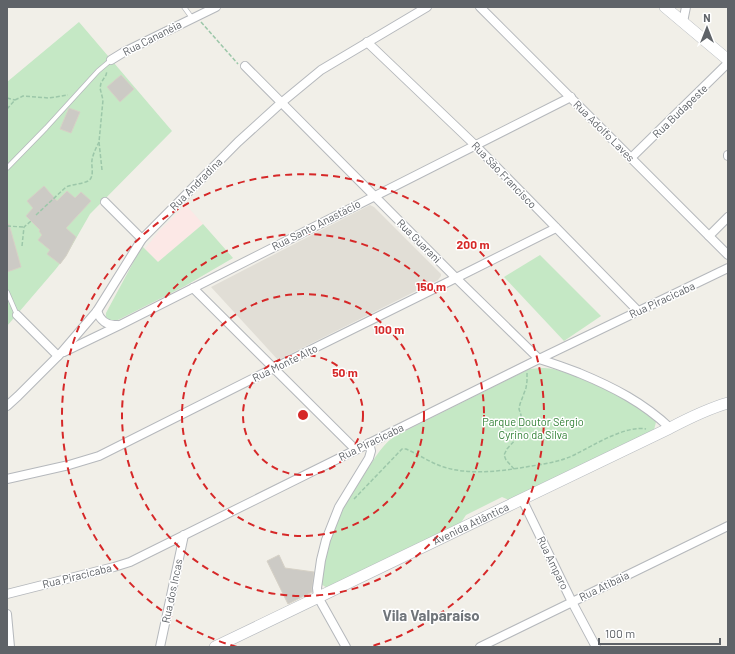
<svg xmlns="http://www.w3.org/2000/svg" width="735" height="654" viewBox="0 0 735 654" font-family="Barlow,sans-serif">
<style>
.education{fill:#e1ded6}
.medical{fill:#fce8e6}
.green{fill:#c5e8c5}
.building{fill:#cccac5;stroke:#d6d1c6}
.lines{fill:none;stroke-linecap:round;stroke-linejoin:round}
.lane-casing{stroke:#b5b8bc;stroke-width:5.5}
.street-casing{stroke:#b5b8bc;stroke-width:10}
.secondary-casing{stroke:#b6babf;stroke-width:12}
.path{stroke:#9cc7a9;stroke-width:1.5;stroke-dasharray:4 2;stroke-linecap:butt}
.lane{stroke:#fff;stroke-width:4}
.street{stroke:#fff;stroke-width:8}
.secondary{stroke:#fff;stroke-width:11}
.ring{fill:none;stroke:#d62828;stroke-width:2;stroke-dasharray:7 5}
.labels{text-anchor:middle;stroke-width:3;stroke-linejoin:round;paint-order:stroke}
.street-label{font-size:11px;fill:#5f6368;stroke:#fff}
.park-label{font-size:11px;fill:#348238;stroke:#fff}
.district-label{font-size:15px;font-weight:bold;fill:#70757a;stroke:#fff}
.centre{fill:#d62828;stroke:#fff;stroke-width:2}
.ring-label{font-size:12px;text-anchor:middle;font-weight:bold;fill:#d62828;stroke:#fff;stroke-width:3;stroke-linejoin:round;paint-order:stroke}
</style>
<rect width="100%" height="100%" fill="#f1efe8"/>
<!-- education -->
<path class="education" d="M370,205L374,207L441,274V276L438,280L278,360L211,287Z"/>
<!-- medical -->
<path class="medical" d="M186,205L203,224L158,262L145,249L159,231Z"/>
<!-- green -->
<g class="green">
<path d="M79,22L172,131L90,214L66,256L55,270L7,326V82Z"/>
<path d="M203,224L233,258L185,286L114,322C109,320 105,319 106,313L142,246L158,262Z"/>
<path d="M540,255L601,316L564,341L504,277Z"/>
<path d="M541,368C545,368 549,368 553,369C575,374 643,404 656,422L654,430L509,500L502,497L466,515L460,524L327,588L321,584C322,558 332,530 344,507C350,495 358,484 365,473C375,458 383,442 399,434L529,369Z"/>
</g>
<!-- building -->
<g class="building">
<path d="M121,75L134,89L120,102L107,87Z"/>
<path d="M69,108L80,112L71,133L60,129Z"/>
<path d="M44,186L57,201L67,191L75,198L81,192L91,201L66,228L76,237L66,256L60,264L47,254L50,250L38,240L42,235L39,231L40,230L26,216L33,208L27,201Z"/>
<path d="M9,224L21,267L7,272V225Z"/>
<path d="M279,555L285,568L314,572L312,587V592L288,604L267,561Z"/>
</g>
<g class="lines">
<!-- lane casing -->
<g class="lane-casing">
<g id="lane">
<path d="M184,7L192,18"/>
<path d="M7,168L46,128L98,71L111,60"/>
<path d="M7,292L17,315"/>
</g>
</g>
<!-- street casing -->
<g class="street-casing">
<g id="street">
<path d="M480,7L728,255"/>
<path d="M683,22L686,7"/>
<path d="M367,42L475,145L638,311"/>
<path d="M111,60L124,52L216,7"/>
<path d="M245,66L456,278L539,359C552,363 566,368 579,373C613,387 644,403 670,428"/>
<path d="M728,155V156"/>
<path d="M631,158L728,63"/>
<path d="M105,202L142,239"/>
<path d="M709,236L728,217"/>
<path d="M193,288L356,450"/>
<path d="M97,311C100,320 107,326 117,325"/>
<path d="M17,315L58,356"/>
<path d="M64,352L120,325L571,97"/>
<path d="M7,406L18,396L61,353L97,311L142,239L238,142L281,103L321,70L427,7"/>
<path d="M7,479L69,465L99,456L274,368L456,278L556,228"/>
<path d="M522,499L572,602L596,647"/>
<path d="M7,594L114,567L130,562L539,359L728,268"/>
<path d="M7,614L10,647"/>
<path d="M160,647L184,535"/>
<path d="M346,647L318,597L317,588L321,560L326,540L339,507L369,458L371,451L369,443"/>
<path d="M480,647L728,526"/>
</g>
</g>
<!-- secondary casing -->
<g class="secondary-casing">
<g id="secondary">
<path d="M665,7L728,60"/>
<path id="s1" d="M215,647L670,428C689,418 707,409 728,403"/>
</g>
</g>
<!-- path -->
<g class="path">
<path d="M201,22L238,64"/>
<path d="M7,98L15,100"/>
<path d="M7,109L15,100L23,96L49,98L68,95"/>
<path d="M102,170L99,142L103,100L100,88L101,83L106,75L107,71"/>
<path d="M36,215L66,187C73,184 82,184 88,181C95,177 91,167 92,160C93,154 96,148 99,142"/>
<path d="M7,226L23,227"/>
<path d="M22,246L24,227L31,221"/>
<path d="M514,469L506,460L504,455L507,449L515,440L521,427V415L519,409L520,404L526,388L527,381V373"/>
<path d="M354,499L402,449H406C420,455 432,464 447,468C473,475 501,471 526,467C543,464 561,462 576,454C594,445 626,425 646,429"/>
</g>
<!-- lane -->
<use href="#lane" class="lane"/>
<!-- street -->
<use href="#street" class="street"/>
<!-- secondary -->
<use href="#secondary" class="secondary"/>
</g>
<!-- distance rings -->
<g class="ring">
<circle cx="303" cy="415" r="60"/>
<circle cx="303" cy="415" r="121"/>
<circle cx="303" cy="415" r="181"/>
<path d="M237 647A241 241 0 1 1 369 647"/>
</g>
<g class="labels">
<!-- street labels -->
<g class="street-label">
<text transform="translate(152 38) rotate(-27)" y="4">Rua Cananéia</text>
<text transform="translate(680 111) rotate(-44)" y="4">Rua Budapeste</text>
<text transform="translate(604 131) rotate(45)" y="4">Rua Adolfo Laves</text>
<text transform="translate(504 175) rotate(46)" y="4">Rua São Francisco</text>
<text transform="translate(196 184) rotate(-45)" y="4">Rua Andradina</text>
<text transform="translate(316 225) rotate(-27)" y="4">Rua Santo Anastácio</text>
<text transform="translate(419 241) rotate(45)" y="4">Rua Guarani</text>
<text transform="translate(662 300) rotate(-25)" y="4">Rua Piracicaba</text>
<text transform="translate(285 363) rotate(-26)" y="4">Rua Monte Alto</text>
<text transform="translate(371 442) rotate(-26)" y="4">Rua Piracicaba</text>
<text dy="4" stroke="none"><textPath href="#s1" startOffset="284">Avenida Atlântica</textPath></text>
<text transform="translate(553 563) rotate(64)" y="4">Rua Amparo</text>
<text transform="translate(77 576) rotate(-14)" y="4">Rua Piracicaba</text>
<text transform="translate(604 586) rotate(-26)" y="4">Rua Atibaia</text>
<text transform="translate(172 591) rotate(-78)" y="4">Rua dos Incas</text>
</g>
<!-- park labels -->
<g class="park-label">
<text x="533" y="426">Parque Doutor Sérgio<tspan x="533" dy="13">Cyrino da Silva</tspan></text>
</g>
<!-- district labels -->
<g class="district-label">
<text x="431" y="621">Vila Valparaíso</text>
</g>
</g>
<circle cx="303" cy="415" r="6" class="centre"/>
<g class="ring-label">
<text x="473" y="249">200 m</text>
<text x="431" y="291">150 m</text>
<text x="389" y="334">100 m</text>
<text x="345" y="377">50 m</text>
</g>
<!-- border -->
<rect width="735" height="654" fill="none" stroke="#5f6368" stroke-width="16"/>
<!-- north arrow -->
<g transform="translate(707 28)" stroke="#ffffff" stroke-width="3" paint-order="stroke">
<path d="M0-3L7 15L0 10L-7 15Z" fill="#5f6368"/>
<text y="-6" font-size="11" font-weight="bold" text-anchor="middle" fill="#5f6368">N</text>
</g>
<!-- scale -->
<path d="M599 638v6h121v-6" fill="none" stroke="#5f6368" stroke-width="2"/>
<text x="605" y="638" font-size="12" fill="#5f6368" stroke="#ffffff" stroke-width="3" paint-order="stroke">100 m</text>
</svg>
